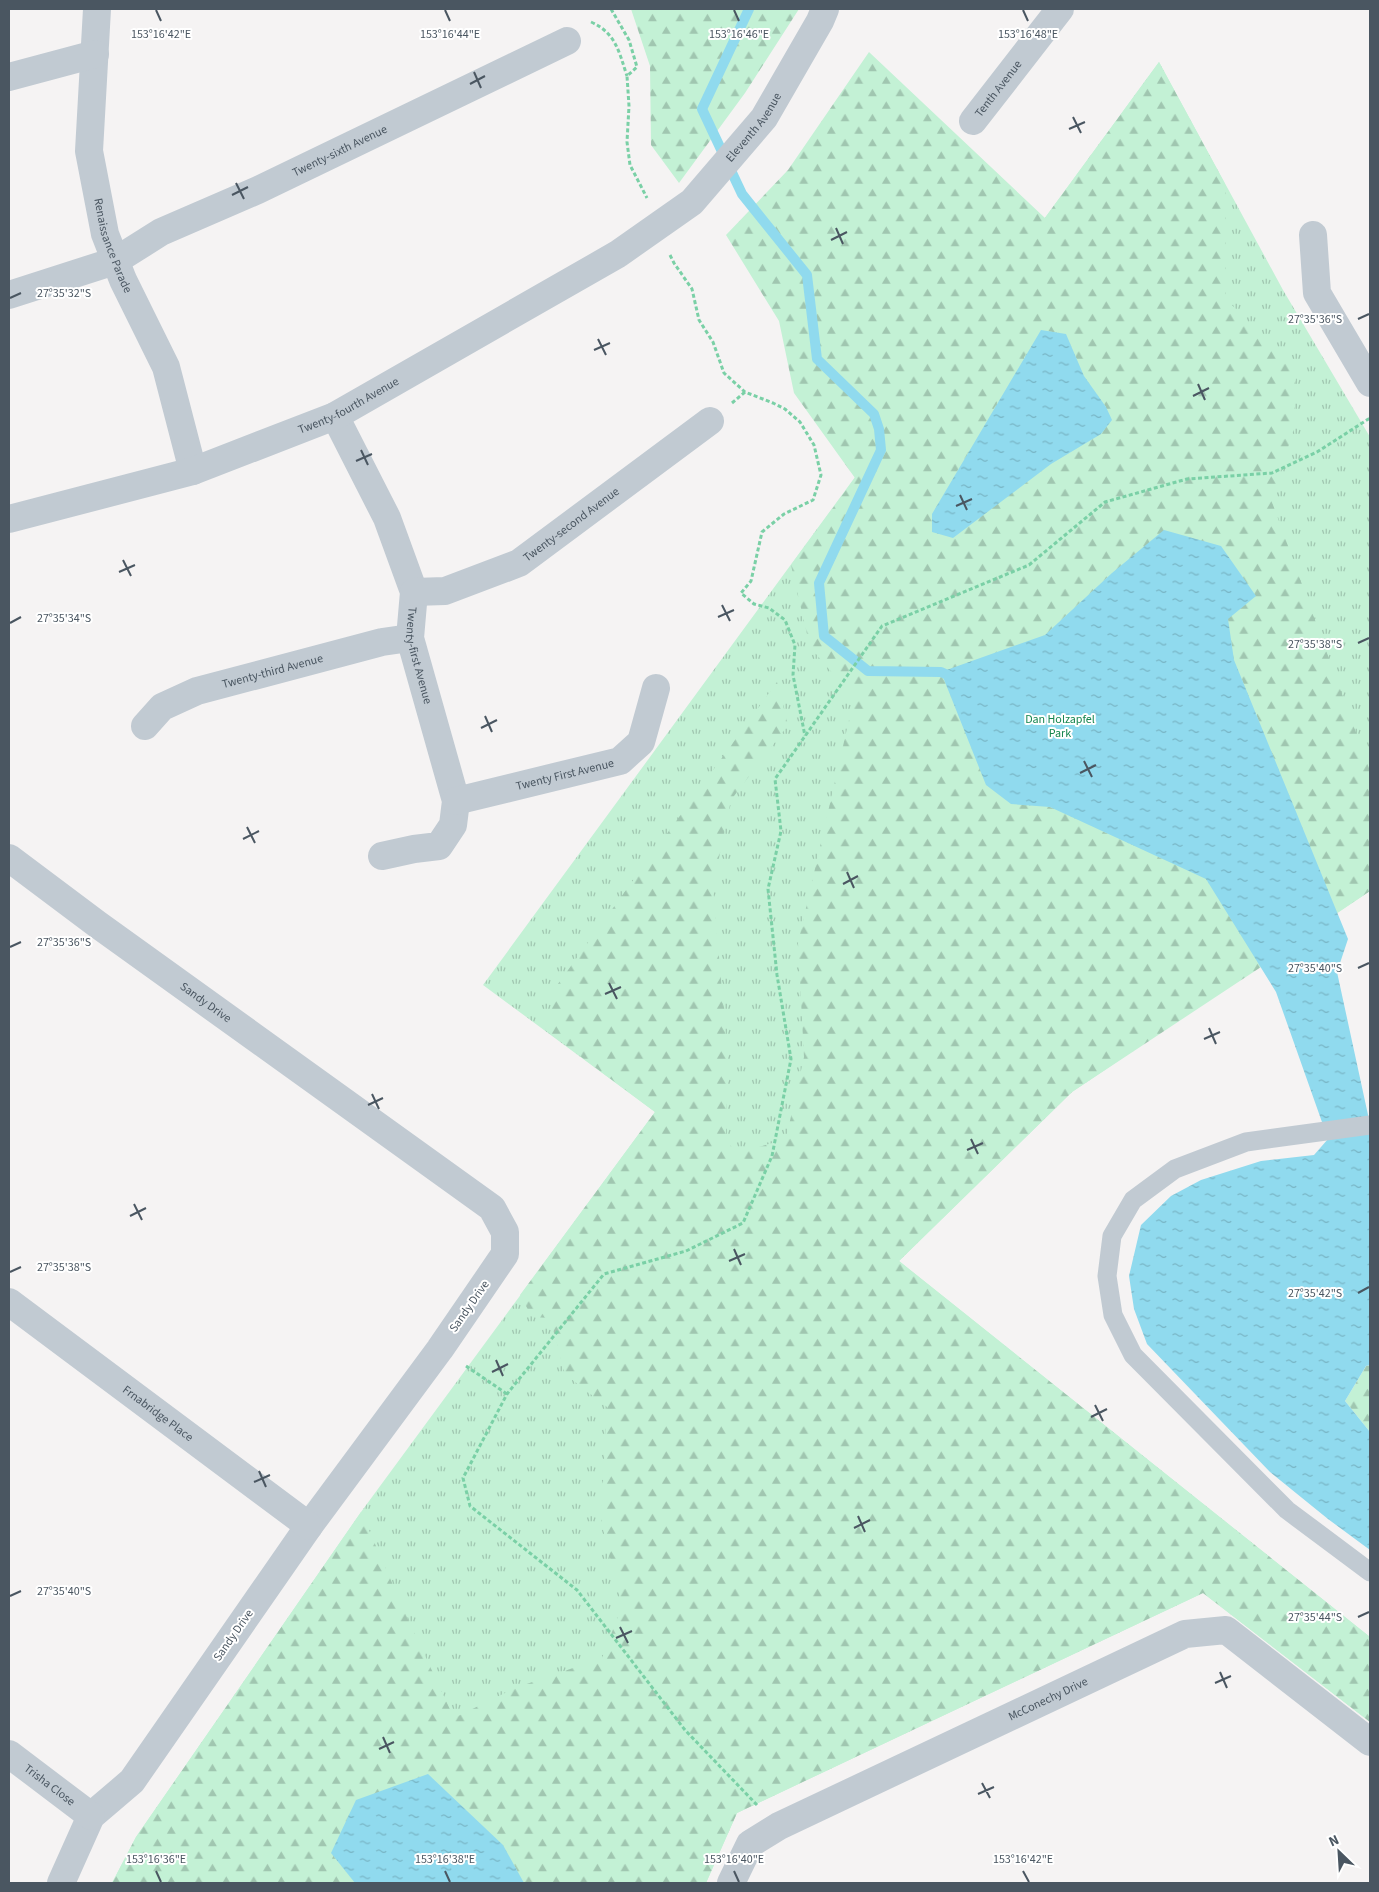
<svg xmlns="http://www.w3.org/2000/svg" width="1379" height="1892" viewBox="0 0 1379 1892" font-family="'Source Sans 3',sans-serif">
<style>
.grass{fill:url(#grass-tufts)}
.forest{fill:url(#forest-firs);fill-rule:evenodd}
.water{fill:url(#water-ripples)}
.lines{fill:none;stroke-linecap:round;stroke-linejoin:round}
.stream{stroke:#90daee;stroke-width:10}
.path{stroke:#7ad0a6;stroke-width:3;stroke-dasharray:4 2.5;stroke-linecap:butt}
.service{stroke:#c1cad2;stroke-width:19}
.minor{stroke:#c1cad2;stroke-width:28}
.ticks{fill:none;stroke:#4a5661;stroke-width:2}
.labels{text-anchor:middle;stroke-width:4;stroke-linejoin:round;paint-order:stroke}
.street-label{font-size:12px;fill:#4a5661;stroke:#fff}
.park-label{font-size:12px;fill:#17864f;stroke:#fff}
.ticks-label{font-size:12px;text-anchor:middle;fill:#4a5661;stroke:#fff;stroke-width:4;stroke-linejoin:round;paint-order:stroke}
</style>
<defs>
<pattern id="grass-tufts" width="24" height="20" patternUnits="userSpaceOnUse" patternTransform="scale(1.25)"><rect width="24" height="20" fill="#c3f1d5"/><path d="M3 7l-1-3M5 7V3M7 7l1-3M15 17l-1-3M17 17v-4M19 17l1-3" fill="none" stroke="#a0c6b0"/></pattern>
<pattern id="forest-firs" width="22" height="20" patternUnits="userSpaceOnUse" patternTransform="scale(1.25)"><rect width="22" height="20" fill="#c3f1d5"/><path d="M5 1l3.5 6h-7zM16 11l3.5 6h-7z" fill="#a0c6b0"/></pattern>
<pattern id="water-ripples" width="26" height="14" patternUnits="userSpaceOnUse" patternTransform="scale(1.25)"><rect width="26" height="14" fill="#90daee"/><path d="M2 4q2-2 4 0t4 0M15 11q2-2 4 0t4 0" fill="none" stroke="#78b4c4"/></pattern>
</defs>
<rect width="100%" height="100%" fill="#f5f3f3"/>
<!-- grass -->
<path class="grass" d="M1159,62L1283,290L1370,437V891L1072,1092L899,1261L1370,1637V1722L1203,1593L737,1813L706,1883H112L136,1837L361,1512L655,1112L483,985Z"/>
<!-- forest -->
<g class="forest">
<path d="M631,9H799L745,93L679,183L651,145L650,66Z"/>
<path d="M869,52L1045,218L1159,62L1225,184V298L1296,371L1294,428L1272,502L1370,771V891L1337,913L1234,660L1228,619L1112,573L1045,635L942,672L1011,804L1050,807L1206,879L1261,967L1072,1092L899,1261L1370,1637V1722L1203,1593L737,1813L706,1883H524L503,1845L331,1853L355,1883H112L136,1837L361,1512L407,1617L454,1718L515,1688L602,1658L622,1606L601,1521L607,1407L565,1374L550,1318L532,1317L520,1295L655,1112L545,1030L555,988L777,682L788,725L731,800L713,887L728,1061L726,1136L735,1154L786,1139L804,1057L798,943L854,698L810,647L791,565L855,478L794,393L779,321L726,235L788,170ZM1040,330L1066,334L1084,376L1106,407L1101,434L932,532V514Z"/>
<path d="M1370,1365V1432L1345,1401L1366,1366Z"/>
</g>
<!-- water -->
<g class="water">
<path d="M1041,330L1066,334L1084,376L1106,407L1112,420L1101,434L1051,464L953,538L932,532V514Z"/>
<path d="M1164,530L1221,546L1256,596L1228,619L1234,660L1348,939L1337,972L1370,1124V1365L1366,1366L1345,1401L1370,1432V1550L1328,1519L1270,1472L1147,1344L1134,1309L1129,1276L1141,1225L1171,1196L1201,1180L1261,1161L1314,1155L1328,1139L1276,992L1206,879L1050,807L1011,804L986,785L941,672L1045,635L1112,573Z"/>
<path d="M428,1774L503,1845L524,1883H355L331,1853L356,1800Z"/>
</g>
<g class="lines">
<!-- stream -->
<path class="stream" d="M749,9L702,109L742,194L807,275L817,359L874,414L879,429L881,450L819,583L824,636L868,671L941,672L952,677"/>
<!-- path -->
<g class="path">
<path d="M611,9L629,40L637,67L627,76L629,106L627,142L630,165L647,198"/>
<path d="M591,22C616,33 619,52 627,76"/>
<path d="M670,255L674,263L692,289L699,320L713,342L724,373L745,392L773,403L785,409L800,422L814,445L821,475L813,500L784,514L762,532L751,581L741,593L754,604L769,608L785,620L795,645L793,675L805,736"/>
<path d="M732,403L745,392"/>
<path d="M466,1366L507,1394"/>
<path d="M757,1805L685,1730L577,1590L470,1506L463,1478L507,1394L604,1274L686,1251L743,1223L772,1156L791,1059L777,975L768,889L781,831L775,779L882,626L1029,565L1105,502L1187,479L1272,473L1317,452L1370,418"/>
</g>
<!-- service -->
<path class="service" d="M1370,1125L1246,1142L1175,1169L1133,1200L1112,1236L1107,1276L1113,1315L1133,1355L1287,1510L1370,1572"/>
<!-- minor -->
<g class="minor">
<path id="s1" d="M97,9L89,151L105,234L123,280L166,367L193,471"/>
<path d="M9,77L95,54"/>
<path id="s2" d="M973,121L1060,9"/>
<path d="M1313,235L1317,293L1370,383"/>
<path id="s3" d="M9,295L115,261L161,232L258,190L567,41"/>
<path id="s4" d="M335,416L387,518L414,592L410,638L456,801L453,825L439,846L414,849L382,856"/>
<path id="s5" d="M9,519L193,471L335,416L618,254L692,202L764,118L820,21L825,9"/>
<path id="s6" d="M414,592L445,591L519,563L710,421"/>
<path id="s7" d="M145,726L162,707L197,691L382,642L410,638"/>
<path id="s8" d="M456,801L620,761L641,742L656,688"/>
<path id="s9" d="M9,858L97,924L492,1208L505,1232V1254L440,1349L309,1526L132,1781L91,1816L61,1883"/>
<path id="s10" d="M9,1302L309,1526"/>
<path id="s11" d="M9,1754L91,1816"/>
<path id="s12" d="M731,1883L750,1844L779,1826L1185,1634L1226,1630L1370,1742"/>
</g>
</g>
<!-- ticks -->
<path class="ticks" d="M156,10L161,21M445,10L450,21M734,10L739,21M1023,10L1028,21M474,72L481,88M470,84L485,76M1073,117L1081,133M1069,129L1085,122M236,183L244,199M232,195L248,187M836,228L843,244M831,240L847,232M10,298L21,293M1358,319L1369,314M598,339L606,355M594,350L610,343M1198,384L1205,400M1193,396L1209,388M361,450L368,465M356,461L372,454M960,495L967,510M956,506L972,499M123,560L131,576M119,572L135,565M722,605L730,621M718,617L734,610M10,623L21,617M1358,643L1369,638M485,716L492,732M481,728L497,720M1084,761L1092,777M1080,773L1096,765M247,827L255,843M243,839L259,831M847,872L854,888M843,884L858,876M10,947L21,942M1358,968L1369,963M609,983L617,999M605,994L621,987M1209,1028L1216,1044M1204,1039L1220,1032M372,1094L379,1109M368,1105L383,1098M971,1139L978,1154M967,1150L983,1143M134,1204L142,1220M130,1216L146,1208M734,1249L741,1265M729,1261L745,1254M10,1272L21,1267M1358,1293L1369,1287M496,1360L503,1376M492,1372L508,1364M1095,1405L1103,1421M1091,1417L1107,1409M259,1471L266,1487M254,1482L270,1475M858,1516L865,1532M854,1528L870,1520M10,1596L21,1591M1358,1617L1369,1612M620,1627L628,1643M616,1638L632,1631M1220,1672L1227,1688M1215,1683L1231,1676M383,1737L390,1753M379,1749L394,1742M982,1783L990,1798M978,1794L994,1787M156,1871L161,1882M445,1871L450,1882M734,1871L739,1882M1023,1871L1029,1882"/>
<g class="labels">
<!-- street labels -->
<g class="street-label">
<text dy="4" stroke="none"><textPath href="#s2" startOffset="41">Tenth Avenue</textPath></text>
<text dy="4" stroke="none"><textPath href="#s5" startOffset="856">Eleventh Avenue</textPath></text>
<text dy="4" stroke="none"><textPath href="#s3" startOffset="362">Twenty-sixth Avenue</textPath></text>
<text dy="4" stroke="none"><textPath href="#s1" startOffset="240">Renaissance Parade</textPath></text>
<text dy="4" stroke="none"><textPath href="#s5" startOffset="359">Twenty-fourth Avenue</textPath></text>
<text dy="4" stroke="none"><textPath href="#s6" startOffset="175">Twenty-second Avenue</textPath></text>
<text dy="4" stroke="none"><textPath href="#s4" startOffset="258">Twenty-first Avenue</textPath></text>
<text dy="4" stroke="none"><textPath href="#s7" startOffset="142">Twenty-third Avenue</textPath></text>
<text dy="4" stroke="none"><textPath href="#s8" startOffset="112">Twenty First Avenue</textPath></text>
<text dy="4" stroke="none"><textPath href="#s9" startOffset="244">Sandy Drive</textPath></text>
<text transform="translate(469 1306) rotate(-55)" y="4">Sandy Drive</text>
<text dy="4" stroke="none"><textPath href="#s10" startOffset="186">Frnabridge Place</textPath></text>
<text transform="translate(233 1635) rotate(-55)" y="4">Sandy Drive</text>
<text dy="4" stroke="none"><textPath href="#s12" startOffset="375">McConechy Drive</textPath></text>
<text dy="4" stroke="none"><textPath href="#s11" startOffset="51">Trisha Close</textPath></text>
</g>
<!-- park labels -->
<g class="park-label">
<text x="1060" y="723">Dan Holzapfel<tspan x="1060" dy="14">Park</tspan></text>
</g>
</g>
<g class="ticks-label">
<text x="161" y="38">153°16'42"E</text>
<text x="450" y="38">153°16'44"E</text>
<text x="1028" y="38">153°16'48"E</text>
<text x="739" y="38">153°16'46"E</text>
<text x="64" y="297">27°35'32"S</text>
<text x="1315" y="323">27°35'36"S</text>
<text x="64" y="622">27°35'34"S</text>
<text x="1315" y="648">27°35'38"S</text>
<text x="64" y="946">27°35'36"S</text>
<text x="1315" y="972">27°35'40"S</text>
<text x="64" y="1271">27°35'38"S</text>
<text x="1315" y="1297">27°35'42"S</text>
<text x="64" y="1595">27°35'40"S</text>
<text x="1315" y="1621">27°35'44"S</text>
<text x="156" y="1863">153°16'36"E</text>
<text x="445" y="1863">153°16'38"E</text>
<text x="734" y="1863">153°16'40"E</text>
<text x="1023" y="1863">153°16'42"E</text>
</g>
<!-- border -->
<rect width="1379" height="1892" fill="none" stroke="#4a5661" stroke-width="20"/>
<!-- north arrow -->
<g transform="translate(1339 1852) rotate(335)" stroke="#ffffff" stroke-width="4" paint-order="stroke">
<path d="M0-4L9 19L0 12L-9 19Z" fill="#4a5661"/>
<text y="-8" font-size="14" font-weight="bold" text-anchor="middle" fill="#4a5661">N</text>
</g>
</svg>
